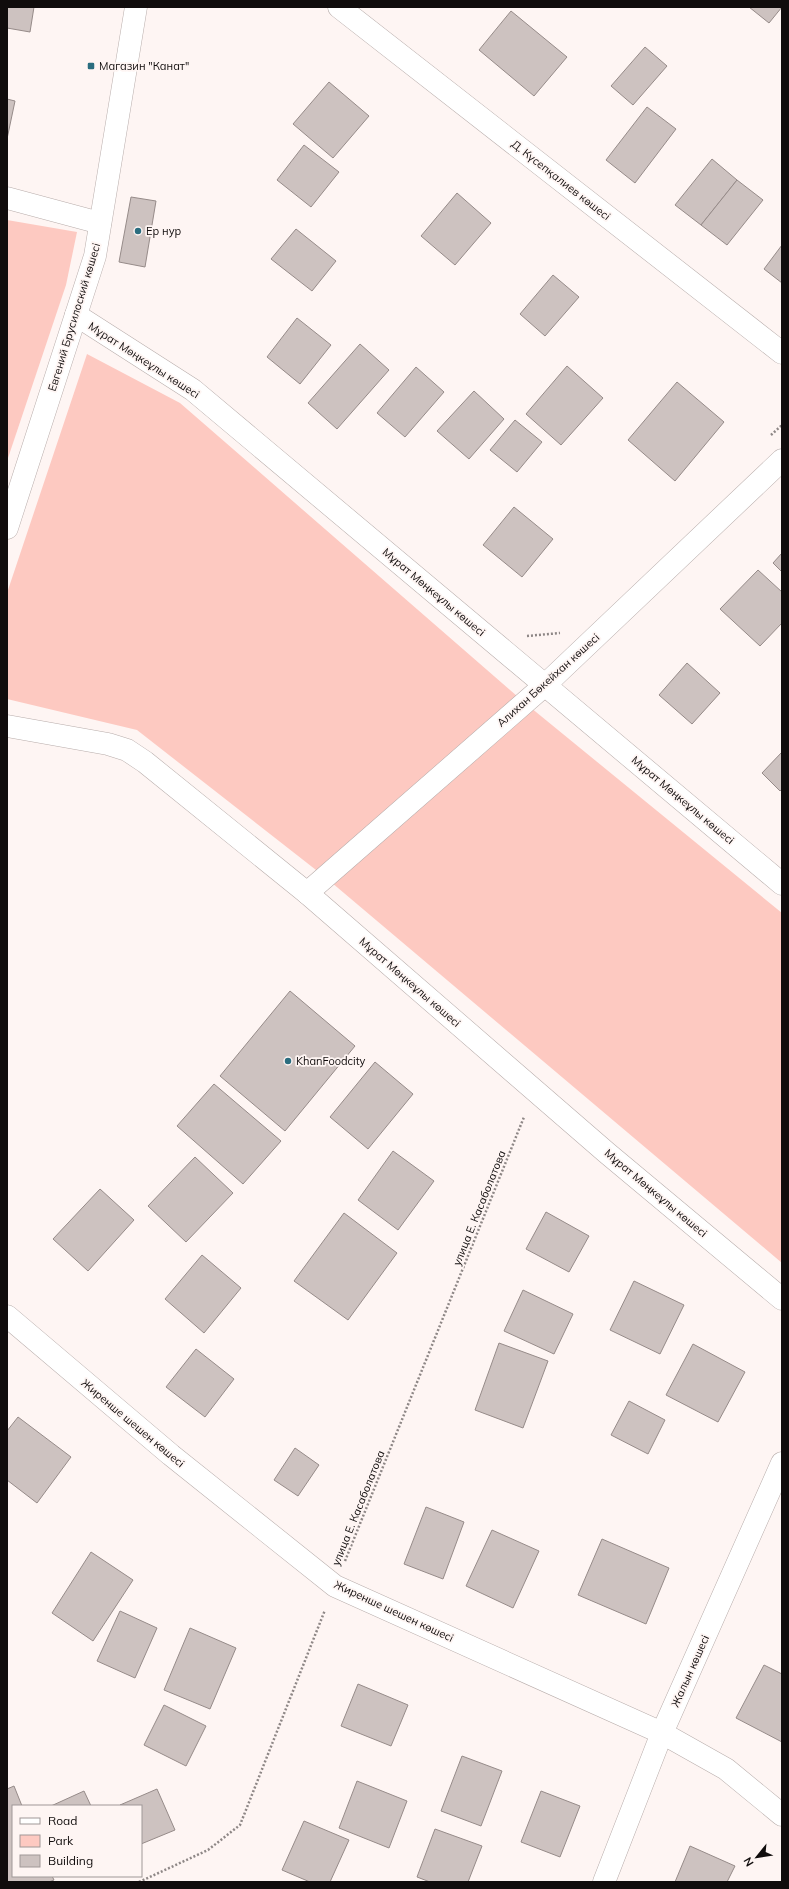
<svg xmlns="http://www.w3.org/2000/svg" width="789" height="1889" viewBox="0 0 789 1889" font-family="Mulish,sans-serif">
<style>
.green{fill:#fdc9c1}
.building{fill:#cdc2c0;stroke:#968b89}
.lines{fill:none;stroke-linecap:round;stroke-linejoin:round}
.street-casing{stroke:#b8adab;stroke-width:23}
.secondary-casing{stroke:#b8adab;stroke-width:23}
.path{stroke:#8e8786;stroke-width:2.5;stroke-dasharray:2 2;stroke-linecap:butt}
.street{stroke:#fff;stroke-width:22}
.secondary{stroke:#fff;stroke-width:22}
.poi-dot{fill:#2a6d7f;stroke:#fef5f3;stroke-width:1.5}
.labels{text-anchor:middle;stroke-width:3.5;stroke-linejoin:round;paint-order:stroke}
.poi-label{font-size:11px;fill:#100c0c;stroke:#fef5f3;text-anchor:start}
.street-label{font-size:11px;fill:#100c0c;stroke:#fef5f3}
</style>
<rect width="100%" height="100%" fill="#fef5f3"/>
<!-- green -->
<g class="green">
<path d="M7,220L77,232L66,285L7,461Z"/>
<path d="M87,354L180,403L525,703L782,913V1263L325,877L137,730L7,699V593Z"/>
</g>
<!-- building -->
<g class="building">
<path d="M7,7H34L30,32L7,28Z"/>
<path d="M749,7H782L769,23Z"/>
<path d="M511,11L567,57L534,96L479,50Z"/>
<path d="M645,47L667,66L633,105L611,86Z"/>
<path d="M329,82L369,116L333,158L293,124Z"/>
<path d="M7,99L15,101L7,139Z"/>
<path d="M647,107L676,129L635,183L606,160Z"/>
<path d="M304,145L339,172L311,207L277,180Z"/>
<path d="M712,159L737,180L701,225L675,205Z"/>
<path d="M737,180L763,200L727,245L701,225Z"/>
<path d="M457,193L491,223L455,265L421,236Z"/>
<path d="M131,197L156,201L145,267L119,262Z"/>
<path d="M296,229L336,261L312,291L271,259Z"/>
<path d="M782,245V283L764,269Z"/>
<path d="M553,275L579,297L545,336L520,314Z"/>
<path d="M297,318L331,345L300,384L267,357Z"/>
<path d="M360,344L389,370L337,429L308,403Z"/>
<path d="M567,366L603,398L561,445L526,414Z"/>
<path d="M416,367L444,392L405,437L377,413Z"/>
<path d="M677,382L724,422L675,481L628,440Z"/>
<path d="M474,391L504,419L469,459L437,431Z"/>
<path d="M515,420L542,442L517,472L490,450Z"/>
<path d="M514,507L553,539L522,577L483,545Z"/>
<path d="M782,553V572L773,563Z"/>
<path d="M758,570L782,592V623L760,646L720,609Z"/>
<path d="M687,663L720,693L692,724L659,695Z"/>
<path d="M782,752V789L780,791L762,773Z"/>
<path d="M290,991L355,1046L285,1131L220,1076Z"/>
<path d="M375,1062L413,1094L368,1149L330,1117Z"/>
<path d="M214,1084L281,1141L243,1184L177,1126Z"/>
<path d="M393,1151L434,1181L398,1230L358,1200Z"/>
<path d="M195,1157L233,1193L186,1242L148,1206Z"/>
<path d="M100,1189L134,1220L88,1271L53,1239Z"/>
<path d="M546,1212L589,1236L569,1272L526,1249Z"/>
<path d="M344,1213L397,1253L348,1320L294,1281Z"/>
<path d="M202,1255L241,1288L204,1333L165,1299Z"/>
<path d="M634,1281L684,1305L660,1354L610,1330Z"/>
<path d="M523,1290L573,1314L554,1354L504,1331Z"/>
<path d="M499,1343L548,1361L523,1428L475,1410Z"/>
<path d="M693,1344L745,1372L718,1422L666,1395Z"/>
<path d="M196,1349L234,1379L205,1417L166,1387Z"/>
<path d="M629,1401L665,1420L648,1454L611,1435Z"/>
<path d="M18,1417L71,1457L37,1503L7,1480V1431Z"/>
<path d="M295,1448L319,1465L298,1496L274,1480Z"/>
<path d="M426,1507L464,1522L443,1579L404,1564Z"/>
<path d="M492,1530L539,1551L513,1608L466,1586Z"/>
<path d="M602,1539L669,1568L646,1624L578,1595Z"/>
<path d="M91,1552L133,1580L93,1641L52,1613Z"/>
<path d="M120,1611L157,1628L135,1678L97,1661Z"/>
<path d="M190,1628L236,1648L210,1709L164,1690Z"/>
<path d="M764,1665L782,1674V1742L736,1718Z"/>
<path d="M358,1684L408,1705L391,1746L341,1726Z"/>
<path d="M164,1705L206,1726L186,1766L144,1745Z"/>
<path d="M462,1756L502,1771L481,1826L441,1811Z"/>
<path d="M357,1781L407,1801L389,1848L339,1828Z"/>
<path d="M14,1786L22,1806H13V1876H52L54,1880L49,1882H7V1789Z"/>
<path d="M157,1789L175,1830L141,1844V1806L120,1805Z"/>
<path d="M84,1791L91,1806H51Z"/>
<path d="M541,1791L580,1806L560,1857L521,1842Z"/>
<path d="M304,1821L349,1840L330,1882H310L282,1870Z"/>
<path d="M435,1829L482,1846L468,1882H430L417,1877Z"/>
<path d="M690,1846L735,1866L727,1882H675Z"/>
</g>
<g class="lines">
<!-- street casing -->
<g class="street-casing">
<g id="street">
<path d="M339,7L782,353"/>
<path d="M7,198L100,223"/>
<path d="M76,315L193,390L782,884"/>
<path d="M7,726L108,744L127,750L145,762L307,893L607,1153L782,1299"/>
<path d="M307,893L545,685L782,460"/>
<path d="M7,1316L171,1455L335,1586L662,1733L726,1769L782,1815"/>
<path d="M604,1882L662,1733L782,1463"/>
</g>
</g>
<!-- secondary casing -->
<g class="secondary-casing">
<path id="secondary" d="M7,528L95,256L136,7"/>
</g>
<!-- path -->
<g class="path">
<path d="M771,435L782,425"/>
<path d="M527,636L560,633"/>
<path d="M345,1561L524,1117"/>
<path d="M139,1882L208,1850L240,1825L325,1610"/>
</g>
<!-- street -->
<use href="#street" class="street"/>
<!-- secondary -->
<use href="#secondary" class="secondary"/>
</g>
<!-- markers -->
<g class="poi-dot">
<rect x="87" y="62" width="8" height="8" rx="2"/>
<circle cx="138" cy="231" r="4"/>
<circle cx="288" cy="1061" r="4"/>
</g>
<g class="labels">
<!-- poi labels -->
<g class="poi-label">
<text x="99" y="70">Магазин "Канат"</text>
<text x="146" y="235">Ер нур</text>
<text x="296" y="1065">KhanFoodcity</text>
</g>
<!-- street labels -->
<g class="street-label">
<text transform="translate(561 180) rotate(38)" y="4">Д. Күсепқалиев көшесі</text>
<text transform="translate(74 317) rotate(-73)" y="4">Евгений Брусилоский көшесі</text>
<text transform="translate(144 360) rotate(33)" y="4">Мұрат Мөңкеұлы көшесі</text>
<text transform="translate(434 592) rotate(40)" y="4">Мұрат Мөңкеұлы көшесі</text>
<text transform="translate(548 680) rotate(-42)" y="4">Алихан Бөкейхан көшесі</text>
<text transform="translate(683 800) rotate(40)" y="4">Мұрат Мөңкеұлы көшесі</text>
<text transform="translate(410 982) rotate(41)" y="4">Мұрат Мөңкеұлы көшесі</text>
<text transform="translate(656 1193) rotate(40)" y="4">Мұрат Мөңкеұлы көшесі</text>
<text transform="translate(479 1208) rotate(-68)" y="4">улица Е. Касаболатова</text>
<text transform="translate(133 1423) rotate(40)" y="4">Жиренше шешен көшесі</text>
<text transform="translate(358 1508) rotate(-68)" y="4">улица Е. Касаболатова</text>
<text transform="translate(394 1611) rotate(25)" y="4">Жиренше шешен көшесі</text>
<text transform="translate(690 1671) rotate(-66)" y="4">Жалын көшесі</text>
</g>
</g>
<!-- border -->
<rect width="789" height="1889" fill="none" stroke="#100c0c" stroke-width="16"/>
<!-- legend -->
<rect x="12" y="1805" width="130" height="72" fill="#fef5f3" stroke="#9f9897"/>
<rect x="20" y="1818" width="20" height="6" fill="#ffffff" stroke="#9f9897"/>
<text x="48" y="1825" font-size="12" fill="#100c0c">Road</text>
<rect x="20" y="1835" width="20" height="12" fill="#fdc9c1" stroke="#9f9897"/>
<text x="48" y="1845" font-size="12" fill="#100c0c">Park</text>
<rect x="20" y="1855" width="20" height="12" fill="#cdc2c0" stroke="#9f9897"/>
<text x="48" y="1865" font-size="12" fill="#100c0c">Building</text>
<!-- north arrow -->
<g transform="translate(757 1857) rotate(240)" stroke="#fef5f3" stroke-width="3" paint-order="stroke">
<path d="M0-3L7 15L0 10L-7 15Z" fill="#100c0c"/>
<text y="-6" font-size="11" font-weight="bold" text-anchor="middle" fill="#100c0c">N</text>
</g>
</svg>
